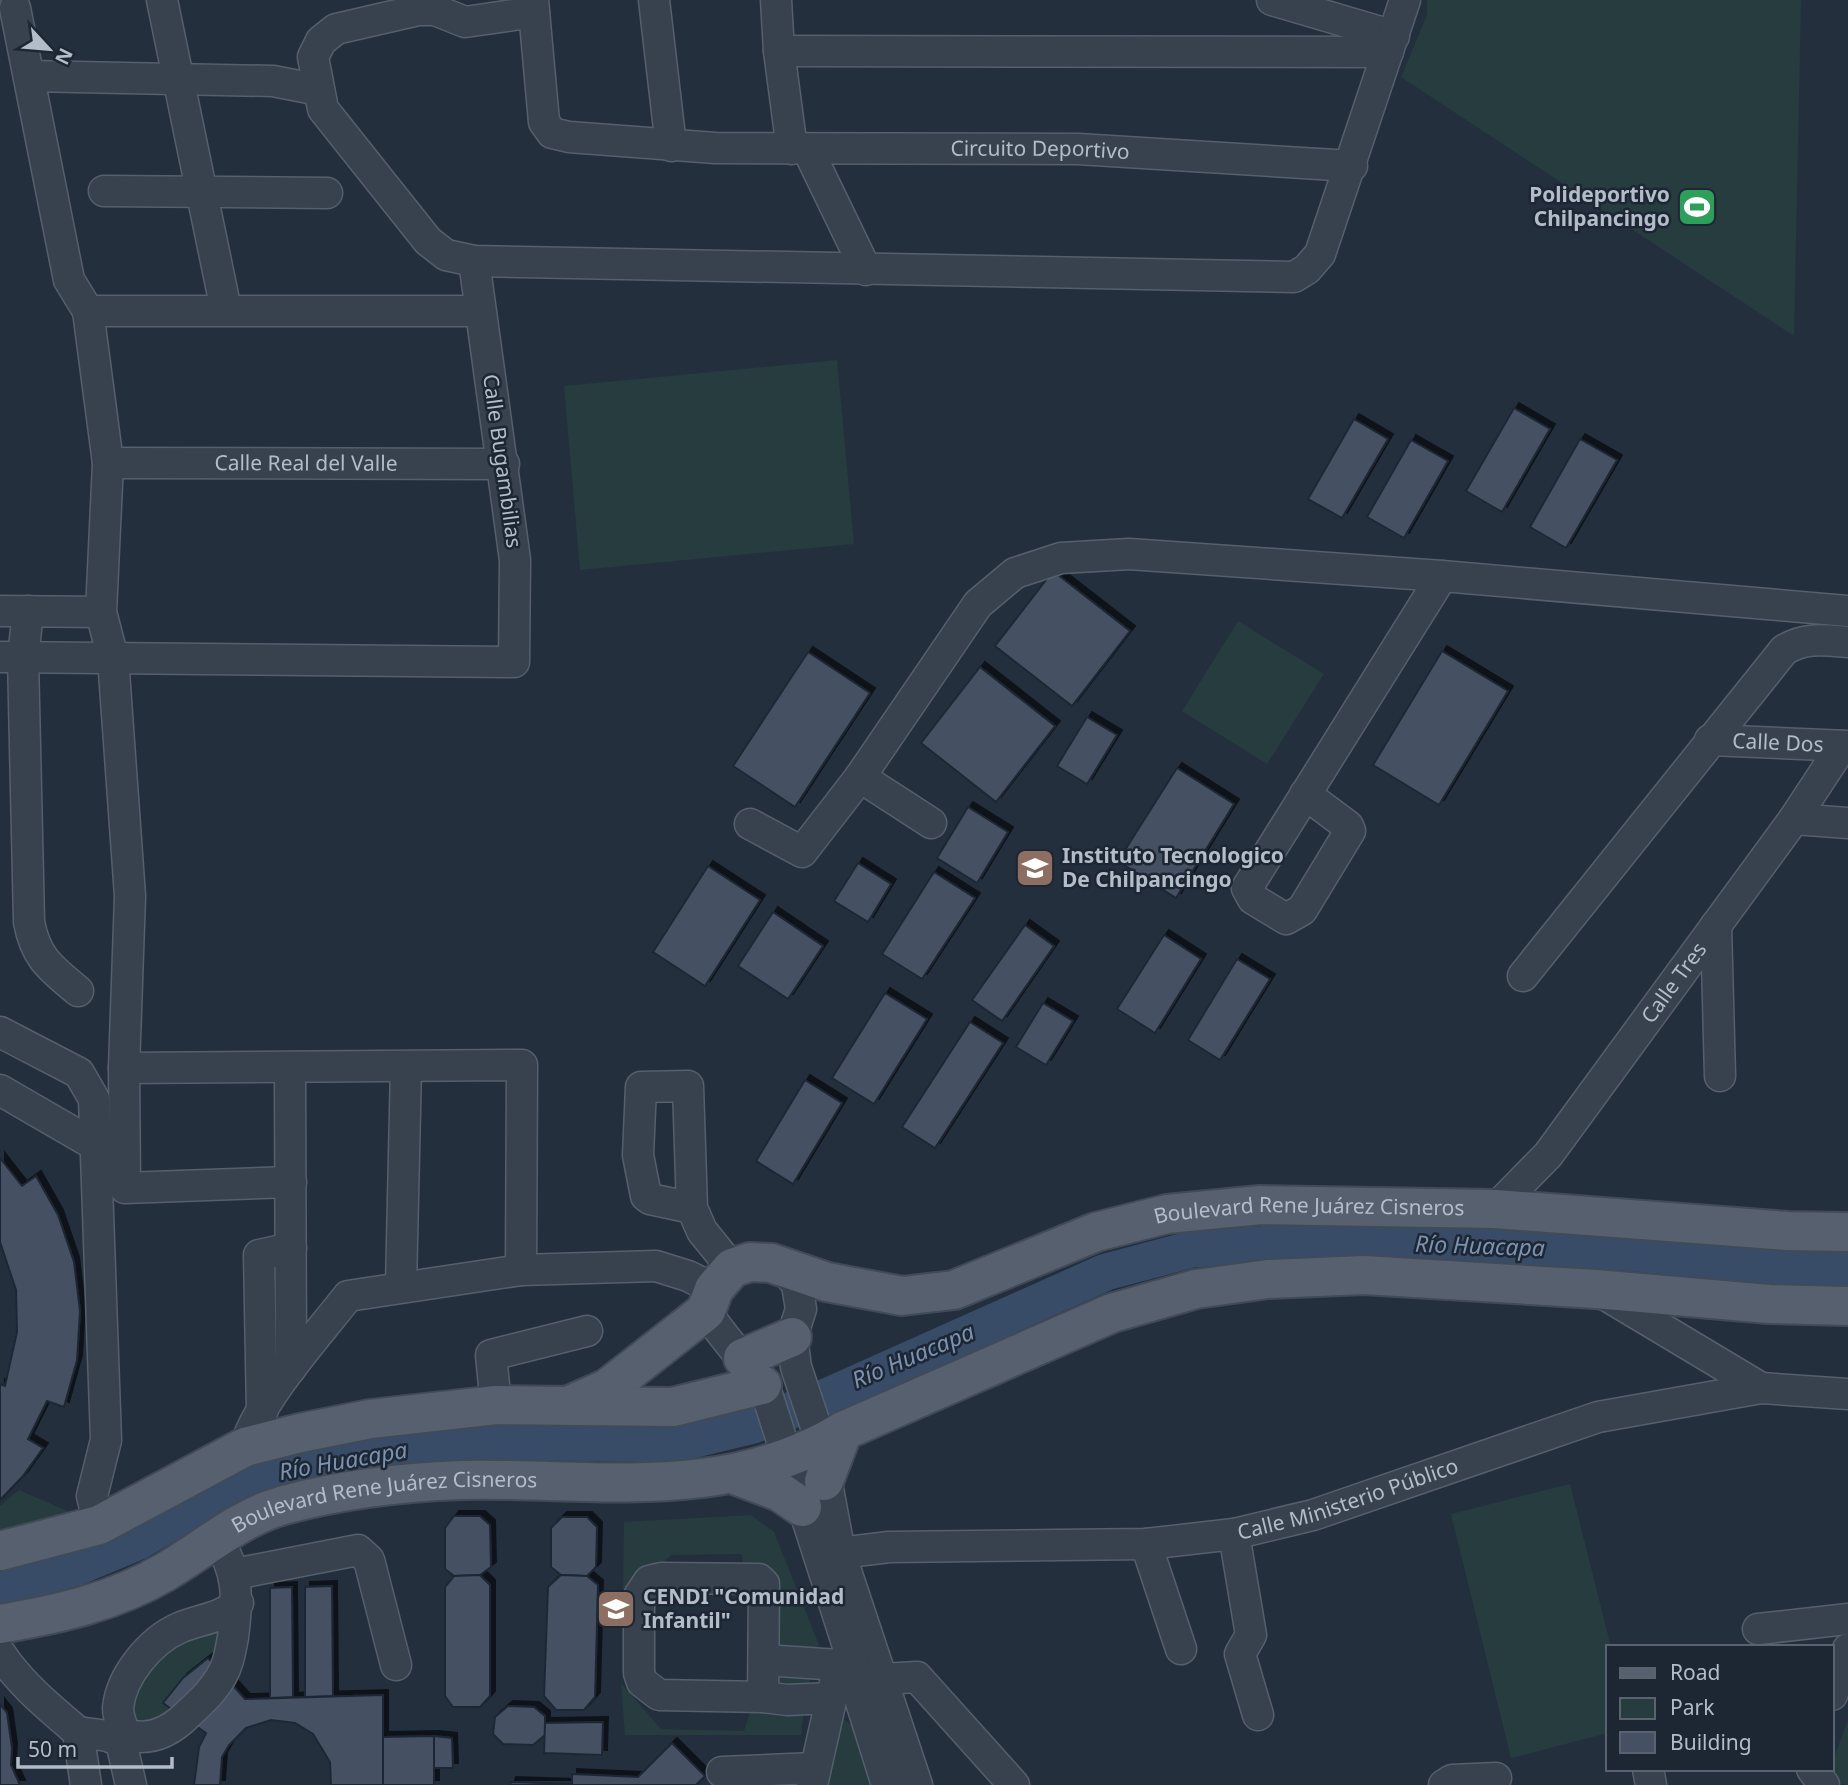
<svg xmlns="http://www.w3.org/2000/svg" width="1848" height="1785" viewBox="0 0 1848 1785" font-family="'Noto Sans',sans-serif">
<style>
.green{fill:#263c3f}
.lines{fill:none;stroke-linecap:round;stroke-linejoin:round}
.river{stroke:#394c67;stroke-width:37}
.building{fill:#455162;stroke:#1f2835;stroke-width:2;filter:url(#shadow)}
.minor-casing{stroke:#565f6c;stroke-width:33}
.major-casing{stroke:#414a57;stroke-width:42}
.minor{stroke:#38414e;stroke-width:30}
.major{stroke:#56606e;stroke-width:38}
.labels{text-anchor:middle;stroke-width:5;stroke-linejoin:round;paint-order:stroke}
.street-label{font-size:21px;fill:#b4bcc9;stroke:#1d2633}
.poi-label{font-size:21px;font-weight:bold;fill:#b4bcc9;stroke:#1d2633;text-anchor:start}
.water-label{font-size:23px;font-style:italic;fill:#7c92b1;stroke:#1d2633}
</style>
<defs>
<filter id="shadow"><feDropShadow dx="5" dy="-5" stdDeviation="0" flood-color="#0009"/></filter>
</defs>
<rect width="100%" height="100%" fill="#242f3e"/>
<!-- green -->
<g class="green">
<path d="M1427,0H1801L1794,336L1401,77L1427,15Z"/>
<path d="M837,360L854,544L580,570L564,386Z"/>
<path d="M1238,621L1324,674L1267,764L1182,711Z"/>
<path d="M1570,1484L1611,1647L1608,1733L1511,1758L1451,1514Z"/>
<path d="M19,1490L72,1513L0,1541V1506Z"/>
<path d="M751,1515L774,1532L819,1645L810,1654L771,1651L743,1566L742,1554L671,1555L650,1576L623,1594L624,1522Z"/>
<path d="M216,1628L222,1634C219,1644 217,1656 212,1666C202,1689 161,1724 134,1722L132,1716C141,1648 157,1651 216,1628Z"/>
<path d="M771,1678H810L808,1695L771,1693Z"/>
<path d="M621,1683L661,1729L744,1731L750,1712H804L801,1735H625Z"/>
<path d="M842,1718L859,1731L874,1785H820Z"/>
<path d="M1848,1720V1785L1833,1782L1832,1763Z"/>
</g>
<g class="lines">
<!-- river -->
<path class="river" d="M0,1587L77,1567L137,1542L226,1489L282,1469L375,1452L486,1441L675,1444L753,1425L831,1395L1106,1272L1192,1249L1287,1243L1400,1242L1625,1252L1790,1268L1848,1267"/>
</g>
<!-- building -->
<g class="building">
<path d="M1514,408L1550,429L1502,512L1466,491Z"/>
<path d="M1354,419L1388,439L1342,518L1308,499Z"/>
<path d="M1580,439L1617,460L1566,548L1530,527Z"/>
<path d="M1411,440L1448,461L1404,538L1367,517Z"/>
<path d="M1053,571L1130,631L1072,706L995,646Z"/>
<path d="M1442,651L1508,691L1439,805L1373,765Z"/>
<path d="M808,652L870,693L795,807L733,766Z"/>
<path d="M980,667L1055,726L996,802L921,743Z"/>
<path d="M1087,717L1117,735L1087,784L1057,766Z"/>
<path d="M1177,768L1234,804L1176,898L1118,861Z"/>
<path d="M968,807L1008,832L977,883L937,858Z"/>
<path d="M858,863L891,884L868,922L834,901Z"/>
<path d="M708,866L760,900L705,986L653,952Z"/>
<path d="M934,872L975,898L922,979L882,954Z"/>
<path d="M773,912L823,946L788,999L738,966Z"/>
<path d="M1025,925L1054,946L1002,1021L972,1000Z"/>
<path d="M1164,935L1201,959L1155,1033L1117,1009Z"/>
<path d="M1237,959L1270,979L1220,1060L1188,1040Z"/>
<path d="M885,993L927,1019L874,1104L832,1078Z"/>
<path d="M1043,1003L1073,1021L1046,1065L1016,1047Z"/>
<path d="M970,1022L1003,1043L935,1148L902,1127Z"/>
<path d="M805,1080L842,1103L793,1184L756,1161Z"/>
<path d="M0,1158L22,1186L36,1176L58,1215L74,1262L80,1311L77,1360L64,1407L47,1401L28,1439L43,1448L23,1476L0,1500V1384L5,1386L17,1332L16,1290L0,1242Z"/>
<path d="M454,1516H480L490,1525L491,1567L480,1575L454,1576L445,1569V1528Z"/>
<path d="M562,1517H587L597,1527L596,1567L587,1576L561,1575L551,1567V1528Z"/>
<path d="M480,1575L490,1585V1696L480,1707H453L445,1696V1587L454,1576Z"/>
<path d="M561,1575L587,1576L598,1585L595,1697L584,1710H556L544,1696L548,1587Z"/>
<path d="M332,1586L333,1696L305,1697V1587Z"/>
<path d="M292,1587L293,1697L270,1698V1588Z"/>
<path d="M208,1658L245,1699L383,1695V1785H331L330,1762L313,1734L295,1723L271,1720L246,1728L229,1745L222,1757L220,1785H194L199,1747L206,1733L163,1703L183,1678Z"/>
<path d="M0,1704L7,1713L12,1748L11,1765L20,1785H0Z"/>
<path d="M508,1706L534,1707L545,1716V1735L533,1745L503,1744L493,1734L495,1717Z"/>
<path d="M603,1722L602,1755L544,1753L545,1723Z"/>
<path d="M434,1736V1785H383V1737Z"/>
<path d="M434,1736L452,1738L453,1768H434Z"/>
<path d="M672,1743L705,1776L696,1785H510L511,1782L572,1784V1774L638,1777Z"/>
</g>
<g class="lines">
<!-- minor casing -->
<g class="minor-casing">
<g id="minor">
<path d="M162,0L226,310"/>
<path id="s1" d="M533,0L544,122L552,133L569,137L715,148L1078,149L1352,166"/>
<path d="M654,0L671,146"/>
<path d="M776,0L779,51L792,149"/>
<path d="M1272,0L1394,36"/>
<path d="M15,8L69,280L88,311L108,463L101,612L113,658L130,896L124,1068L125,1188L291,1182"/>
<path d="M534,12L465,22L435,10H419L336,29L321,41L313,57L323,109L428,241L446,255L474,261L1294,277L1307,269L1320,254L1405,0"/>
<path d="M779,51L1388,52"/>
<path d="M29,76L273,81L319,90"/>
<path d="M808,150L866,270"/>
<path d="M104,191L327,193"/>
<path d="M88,311H480"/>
<path id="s2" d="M108,463L504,464"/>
<path d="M0,611L101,612"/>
<path d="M28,611L23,658L29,922C36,959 51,968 78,991"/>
<path d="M0,657L514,662L515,560L474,261"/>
<path id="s3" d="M1710,740L1848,746"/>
<path d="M860,777L931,823"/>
<path d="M1305,794L1348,826L1350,831L1302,910L1286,919L1253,899L1247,888L1442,576"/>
<path d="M1794,819L1848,823"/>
<path d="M750,824L802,852L860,777L978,604L1015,573L1061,558L1129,554L1442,576L1848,611"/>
<path d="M1716,925L1720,1076"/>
<path d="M1523,976L1784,650C1805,637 1824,640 1848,642"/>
<path d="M0,1032L79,1073L94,1099L106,1440L92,1496L99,1525"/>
<path d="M124,1068L522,1065L521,1270"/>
<path d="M290,1069L291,1368"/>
<path d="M0,1090L95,1145"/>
<path d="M692,1208L650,1199L646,1196L638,1155L641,1087L688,1086L692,1208L702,1231L732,1268"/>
<path id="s4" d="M1495,1209L1548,1155L1794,819L1842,746"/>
<path d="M786,1270L797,1285L801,1309L792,1337L796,1367L817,1430L840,1553L917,1785"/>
<path d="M401,1286L406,1067"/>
<path d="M1599,1291L1761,1388"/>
<path d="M706,1311C724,1340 748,1362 766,1391L853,1662L861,1702L887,1785"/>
<path d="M496,1405L491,1355L587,1331"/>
<path d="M262,1413L259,1255L291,1248"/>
<path d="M245,1447C259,1399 317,1336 348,1296L521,1270L656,1266L688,1276L714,1289"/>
<path d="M1234,1534L1251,1635L1240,1654L1258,1715"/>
<path d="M216,1539C239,1570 238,1599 233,1637C231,1648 229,1663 223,1673C215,1689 201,1702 188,1714C170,1732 149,1742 125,1734C122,1726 118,1717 118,1708C121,1676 150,1641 179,1628C200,1619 220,1619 238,1603"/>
<path d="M1146,1544L1181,1649"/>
<path id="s5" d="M840,1553L889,1547L1146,1544L1234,1534L1313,1515L1598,1417L1761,1388L1848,1394"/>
<path d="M235,1574L358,1550L369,1560L396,1665"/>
<path d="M661,1578L759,1579L764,1584L763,1697L659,1695L642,1682L639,1673V1596L649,1581Z"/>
<path d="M1758,1629L1848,1619"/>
<path d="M0,1653C20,1684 50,1708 78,1732"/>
<path d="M764,1660L839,1665"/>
<path d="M883,1679L917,1677L1014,1785"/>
<path d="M1832,1695L1848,1649"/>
<path d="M763,1697L787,1700L831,1698"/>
<path d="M125,1734L121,1742L131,1785"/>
<path d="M1648,1769L1651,1785"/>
<path d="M1812,1769L1824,1785"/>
<path d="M722,1772L814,1768"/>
<path d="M86,1785L78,1732L108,1736L121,1742"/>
<path d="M812,1785L839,1665L853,1662"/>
<path d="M1444,1785L1452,1780L1496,1778"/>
</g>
</g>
<!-- major casing -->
<g class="major-casing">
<g id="major">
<path d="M743,1358L792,1337"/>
<path id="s6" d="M572,1404L608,1388L682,1330L706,1311L714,1289L732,1268L750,1262L771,1263L827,1282L902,1296L954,1290L1096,1232L1167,1214L1260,1205L1495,1209L1788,1231L1848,1232"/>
<path d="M735,1475L780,1492L802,1507"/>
<path d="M824,1481L843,1431"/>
<path d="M0,1551L99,1525L245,1447L300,1433L370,1419L496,1405L673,1407L762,1385"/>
<path id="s7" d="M0,1624C58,1614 114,1602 165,1572C204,1549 240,1517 284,1505C339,1490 405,1482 462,1480C596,1477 721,1504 843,1431L1112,1313L1196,1289L1268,1279L1364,1275L1595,1289L1769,1304L1848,1306"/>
</g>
</g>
<!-- minor -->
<use href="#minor" class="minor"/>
<!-- major -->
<use href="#major" class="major"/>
</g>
<!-- icons -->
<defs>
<g id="stadium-square" transform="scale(2.0125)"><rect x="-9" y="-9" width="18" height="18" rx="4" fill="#2e9e5b" stroke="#1d2633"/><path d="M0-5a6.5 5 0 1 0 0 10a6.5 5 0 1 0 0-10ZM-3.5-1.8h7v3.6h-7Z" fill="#fff"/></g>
<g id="university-square" transform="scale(2.0125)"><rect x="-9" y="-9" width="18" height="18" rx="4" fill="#8d6e63" stroke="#1d2633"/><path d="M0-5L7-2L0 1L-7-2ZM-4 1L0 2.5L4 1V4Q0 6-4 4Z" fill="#fff"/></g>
<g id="school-square" transform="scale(2.0125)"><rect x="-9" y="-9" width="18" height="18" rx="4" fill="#8d6e63" stroke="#1d2633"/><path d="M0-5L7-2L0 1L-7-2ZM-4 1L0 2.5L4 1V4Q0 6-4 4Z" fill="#fff"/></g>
</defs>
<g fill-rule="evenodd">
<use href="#stadium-square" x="1697" y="207"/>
<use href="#university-square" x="1035" y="868"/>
<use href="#school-square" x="616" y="1609"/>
</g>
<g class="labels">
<!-- street labels -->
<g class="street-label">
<text dy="7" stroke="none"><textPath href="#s1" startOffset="625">Circuito Deportivo</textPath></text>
<text transform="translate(502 461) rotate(82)" y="7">Calle Bugambilias</text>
<text dy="7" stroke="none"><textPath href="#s2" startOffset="198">Calle Real del Valle</textPath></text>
<text dy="7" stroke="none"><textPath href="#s3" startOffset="68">Calle Dos</textPath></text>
<text dy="7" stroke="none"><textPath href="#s4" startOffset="289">Calle Tres</textPath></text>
<text dy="7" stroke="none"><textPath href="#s6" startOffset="812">Boulevard Rene Juárez Cisneros</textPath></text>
<text dy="7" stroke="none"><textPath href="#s5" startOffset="514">Calle Ministerio Público</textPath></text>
<text dy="7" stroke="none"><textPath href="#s7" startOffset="411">Boulevard Rene Juárez Cisneros</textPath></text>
</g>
<!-- poi labels -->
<g class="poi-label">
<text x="1670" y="202" text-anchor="end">Polideportivo<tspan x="1670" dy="24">Chilpancingo</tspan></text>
<text x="1062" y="863">Instituto Tecnologico<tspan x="1062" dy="24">De Chilpancingo</tspan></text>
<text x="643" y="1604">CENDI "Comunidad<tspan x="643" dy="24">Infantil"</tspan></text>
</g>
<!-- water labels -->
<g class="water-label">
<text transform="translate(1480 1246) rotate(2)" y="8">Río Huacapa</text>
<text transform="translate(913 1356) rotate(-23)" y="8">Río Huacapa</text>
<text transform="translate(343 1461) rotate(-10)" y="8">Río Huacapa</text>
</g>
</g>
<!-- legend -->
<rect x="1606" y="1645" width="228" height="126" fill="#1d2633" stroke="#59626f" stroke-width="2"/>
<rect x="1620" y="1668" width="35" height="10" fill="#56606e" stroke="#59626f" stroke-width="2"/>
<text x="1670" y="1680" font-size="21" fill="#b4bcc9">Road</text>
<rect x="1620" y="1698" width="35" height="21" fill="#263c3f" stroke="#59626f" stroke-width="2"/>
<text x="1670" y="1715" font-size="21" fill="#b4bcc9">Park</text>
<rect x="1620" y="1732" width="35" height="21" fill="#455162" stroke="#59626f" stroke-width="2"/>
<text x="1670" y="1750" font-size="21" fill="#b4bcc9">Building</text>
<!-- north arrow -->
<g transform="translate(49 49) rotate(116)" stroke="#1d2633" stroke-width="5" paint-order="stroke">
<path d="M0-5L12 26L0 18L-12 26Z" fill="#b4bcc9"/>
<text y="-10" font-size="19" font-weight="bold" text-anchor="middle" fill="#b4bcc9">N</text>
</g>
<!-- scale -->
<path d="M18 1757v10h154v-10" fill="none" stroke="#b4bcc9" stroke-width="3.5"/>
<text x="28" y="1757" font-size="21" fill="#b4bcc9" stroke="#1d2633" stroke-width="5" paint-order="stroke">50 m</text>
</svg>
